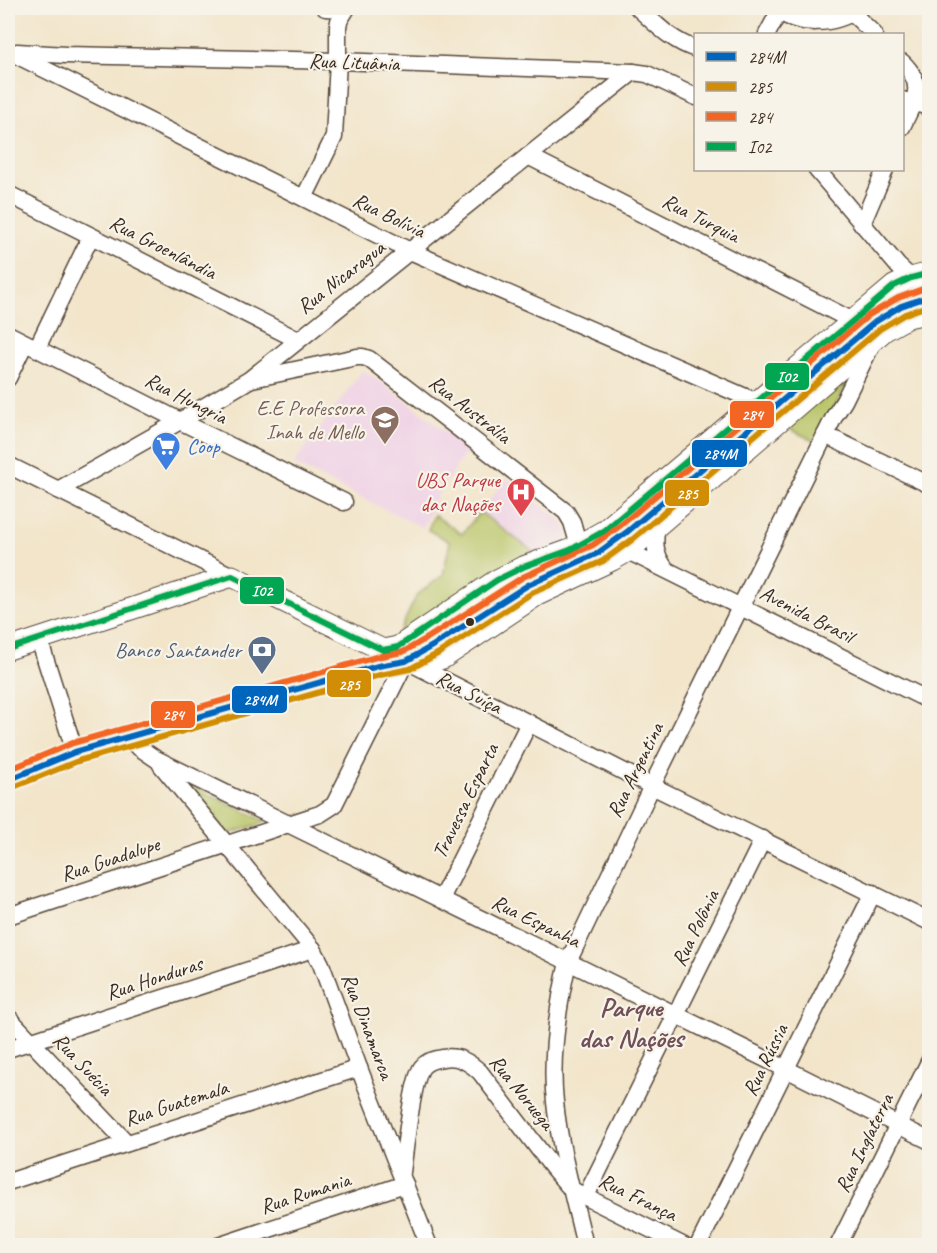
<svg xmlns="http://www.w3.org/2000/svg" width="937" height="1253" viewBox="0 0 937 1253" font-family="Caveat,sans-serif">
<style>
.built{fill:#efd0e6}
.green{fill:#b8c466;stroke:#7a7742;stroke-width:1.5}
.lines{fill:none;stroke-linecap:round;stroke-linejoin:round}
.minor-casing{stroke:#564638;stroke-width:19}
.major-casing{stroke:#564638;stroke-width:23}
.minor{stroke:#fff;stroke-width:16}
.major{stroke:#fff;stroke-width:21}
.bus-1-casing{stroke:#f7f3e8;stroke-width:10}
.bus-2-casing{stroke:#f7f3e8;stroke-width:10}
.bus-3-casing{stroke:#f7f3e8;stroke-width:10}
.bus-4-casing{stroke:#f7f3e8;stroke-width:10}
.bus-1{stroke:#0065bd;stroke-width:6}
.bus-2{stroke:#d18d06;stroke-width:6}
.bus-3{stroke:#f26522;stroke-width:6}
.bus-4{stroke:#00a651;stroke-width:6}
.bus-dot{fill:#3b2a1e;stroke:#f7f3e8;stroke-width:2}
.labels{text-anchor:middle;stroke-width:4.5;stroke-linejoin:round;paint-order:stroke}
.street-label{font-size:21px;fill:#3b2a1e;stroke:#f7f3e8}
.education-label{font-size:21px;fill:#785e54;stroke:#f7f3e8;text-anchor:end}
.shop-label{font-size:21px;fill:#366cbe;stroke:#f7f3e8;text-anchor:start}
.health-label{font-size:21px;fill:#be3a42;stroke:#f7f3e8;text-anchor:end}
.service-label{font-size:21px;fill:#4e5e75;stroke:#f7f3e8;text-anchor:end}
.district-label{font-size:27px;font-weight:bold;fill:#725057;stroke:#f7f3e8}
.line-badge{stroke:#f7f3e8;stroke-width:2}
.badge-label{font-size:16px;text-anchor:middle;font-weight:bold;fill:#fff}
</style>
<rect width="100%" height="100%" fill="#f7f3e8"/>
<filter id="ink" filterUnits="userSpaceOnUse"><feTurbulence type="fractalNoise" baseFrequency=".0167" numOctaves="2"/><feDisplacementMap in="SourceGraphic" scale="12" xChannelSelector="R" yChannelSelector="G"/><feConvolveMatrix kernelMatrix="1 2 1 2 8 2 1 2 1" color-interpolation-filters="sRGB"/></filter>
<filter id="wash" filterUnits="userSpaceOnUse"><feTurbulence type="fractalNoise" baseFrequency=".008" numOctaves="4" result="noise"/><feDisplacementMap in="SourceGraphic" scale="24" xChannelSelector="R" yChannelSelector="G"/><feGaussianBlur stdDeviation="1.35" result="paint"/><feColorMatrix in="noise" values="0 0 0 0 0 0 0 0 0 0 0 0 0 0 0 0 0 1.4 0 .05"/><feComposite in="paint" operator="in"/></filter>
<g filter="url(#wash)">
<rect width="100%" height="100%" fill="#f2e5ca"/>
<!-- built -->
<g class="built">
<path d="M363,370L404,399L468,450L440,491L423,528L293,464Z"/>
<path d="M507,478L563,522L568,532L566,538L561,544L535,553L480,512Z"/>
</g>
<!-- green -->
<g class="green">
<path d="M858,363L816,442L784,426Z"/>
<path d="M480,512L535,553L395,641L417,595L443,575L450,542L428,530L434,515L462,534Z"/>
<path d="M188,784L265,821L263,823L228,834L188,786Z"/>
</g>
</g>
<g filter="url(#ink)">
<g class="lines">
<!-- minor casing -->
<g class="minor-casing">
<g id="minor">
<path d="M325,8L345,9"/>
<path d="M638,8C656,24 671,41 696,49"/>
<path d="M774,8C798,27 835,26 859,8"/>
<path d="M852,13L874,34"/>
<path d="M767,34L779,12"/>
<path d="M8,51L410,251L757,402"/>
<path d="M17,52L66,55L338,61L633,72L647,74L696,97"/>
<path d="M902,62C927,86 914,100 902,127"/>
<path d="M902,100L926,106L930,109"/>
<path d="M528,156L853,321"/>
<path d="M817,170L898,266L911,278"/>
<path d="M8,194L298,340"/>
<path d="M304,198L334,137L338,61V27L339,21L347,8"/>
<path d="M862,224L885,170"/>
<path d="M8,334L180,421L344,502"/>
<path d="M37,348L91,236"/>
<path d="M8,378L25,343"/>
<path d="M252,379L357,357H363L369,359L566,512L572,522L579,546"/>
<path d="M825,435L930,485"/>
<path d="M8,465L232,576"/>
<path d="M58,490L180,421L249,380L633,72"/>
<path d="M657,525C654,543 654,553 665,568"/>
<path d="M628,551L930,701"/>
<path d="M39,639L75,752"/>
<path d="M409,662L652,786L930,922"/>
<path d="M125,738L156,759L786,1069L930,1141"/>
<path d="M161,765L313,949L321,964L359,1068L429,1246"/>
<path d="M441,899L529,723"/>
<path d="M8,916L307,818L320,814L334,805L406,661"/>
<path d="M8,1017L127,1143"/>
<path d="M8,1049L313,949"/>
<path d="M402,1172C405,1151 412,1081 422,1067C427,1061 435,1059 443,1058C458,1055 469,1062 480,1072L553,1168L572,1190L684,1246"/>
<path d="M8,1182L359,1068"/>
<path d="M586,1196L763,839"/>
<path d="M218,1246L405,1184"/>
<path d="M585,1246C574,1198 560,1151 555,1102C550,1058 558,1006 568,962L652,786L835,415L844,401L872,344"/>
<path d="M698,1246L873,893"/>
<path d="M838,1246L930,1060"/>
</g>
</g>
<!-- major casing -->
<g class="major-casing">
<g id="major">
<path d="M8,649L232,576L383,650L398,647L497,580L523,567L570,550L604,531L894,286L911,278L930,273"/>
<path d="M8,780L75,752L378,666C387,664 398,661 408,661C421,661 430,663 443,658L537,595L612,560L628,551L885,330L908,317L930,312"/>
</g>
</g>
<!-- minor -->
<use href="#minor" class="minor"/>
<!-- major -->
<use href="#major" class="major"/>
<!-- bus-1 casing -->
<g class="bus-1-casing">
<path id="bus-1" d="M8,780L75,752L378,666L406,661L434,645L528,585L598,553L627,532L875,322L901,306L930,296"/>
</g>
<!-- bus-2 casing -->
<g class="bus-2-casing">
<path id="bus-2" d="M11,788L78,761L380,675L410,669L439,653L532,593L603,561L633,539L880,329L905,314L930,305"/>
</g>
<!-- bus-3 casing -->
<g class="bus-3-casing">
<path id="bus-3" d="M8,770L73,743L376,657L403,652L429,637L523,577L593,545L621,525L869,315L898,298L928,287"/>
</g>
<!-- bus-4 casing -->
<g class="bus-4-casing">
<path id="bus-4" d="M8,649L232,576L383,650L398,647L497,580L523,567L570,550L604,531L894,286L911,278L930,273"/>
</g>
<!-- bus-1 -->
<use href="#bus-1" class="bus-1"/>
<!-- bus-2 -->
<use href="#bus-2" class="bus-2"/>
<!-- bus-3 -->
<use href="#bus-3" class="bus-3"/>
<!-- bus-4 -->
<use href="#bus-4" class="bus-4"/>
</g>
</g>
<!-- icons -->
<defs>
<g id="school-pin" transform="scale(1.5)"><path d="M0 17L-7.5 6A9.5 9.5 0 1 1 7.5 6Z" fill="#8d6e63" stroke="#f7f3e8"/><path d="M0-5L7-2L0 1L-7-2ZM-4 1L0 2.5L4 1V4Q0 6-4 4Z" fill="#fff"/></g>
<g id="supermarket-pin" transform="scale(1.5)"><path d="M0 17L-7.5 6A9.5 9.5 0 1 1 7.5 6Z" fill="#3f7fe0" stroke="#f7f3e8"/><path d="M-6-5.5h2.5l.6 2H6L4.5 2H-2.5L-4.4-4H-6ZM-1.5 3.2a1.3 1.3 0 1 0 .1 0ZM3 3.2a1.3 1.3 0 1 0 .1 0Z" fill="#fff"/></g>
<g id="hospital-pin" transform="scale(1.5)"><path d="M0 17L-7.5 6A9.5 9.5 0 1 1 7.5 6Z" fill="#e0444e" stroke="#f7f3e8"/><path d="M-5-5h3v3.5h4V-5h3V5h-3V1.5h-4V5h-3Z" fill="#fff"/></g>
<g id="bank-pin" transform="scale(1.5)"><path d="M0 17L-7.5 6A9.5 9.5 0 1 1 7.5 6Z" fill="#5c6f8a" stroke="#f7f3e8"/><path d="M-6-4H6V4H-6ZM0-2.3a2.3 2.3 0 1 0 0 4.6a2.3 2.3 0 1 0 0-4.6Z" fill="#fff"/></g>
</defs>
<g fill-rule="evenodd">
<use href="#school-pin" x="385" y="420"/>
<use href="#supermarket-pin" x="166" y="446"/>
<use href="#hospital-pin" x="521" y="492"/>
<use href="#bank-pin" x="262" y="650"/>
</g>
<!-- markers -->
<circle class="bus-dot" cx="470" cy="622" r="5"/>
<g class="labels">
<!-- street labels -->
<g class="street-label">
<text transform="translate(354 62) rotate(2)" y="7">Rua Lituânia</text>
<text transform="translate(389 215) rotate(26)" y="7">Rua Bolívia</text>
<text transform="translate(701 218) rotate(27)" y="7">Rua Turquia</text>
<text transform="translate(163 247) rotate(27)" y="7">Rua Groenlândia</text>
<text transform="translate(341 277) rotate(-38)" y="7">Rua Nicaragua</text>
<text transform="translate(186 398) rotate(27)" y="7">Rua Hungria</text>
<text transform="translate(470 409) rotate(38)" y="7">Rua Austrália</text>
<text transform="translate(807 614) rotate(27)" y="7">Avenida Brasil</text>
<text transform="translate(469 692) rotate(27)" y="7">Rua Suíça</text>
<text transform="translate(635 770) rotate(-64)" y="7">Rua Argentina</text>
<text transform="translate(465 801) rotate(-64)" y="7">Travessa Esparta</text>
<text transform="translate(110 859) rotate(-18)" y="7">Rua Guadalupe</text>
<text transform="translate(536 921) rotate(26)" y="7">Rua Espanha</text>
<text transform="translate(695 928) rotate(-64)" y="7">Rua Polônia</text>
<text transform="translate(154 978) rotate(-18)" y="7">Rua Honduras</text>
<text transform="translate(368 1026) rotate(69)" y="7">Rua Dinamarca</text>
<text transform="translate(765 1060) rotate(-64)" y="7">Rua Rússia</text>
<text transform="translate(83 1064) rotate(47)" y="7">Rua Suécia</text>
<text transform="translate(522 1092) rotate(51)" y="7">Rua Noruega</text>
<text transform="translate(176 1103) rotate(-18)" y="7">Rua Guatemala</text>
<text transform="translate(864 1143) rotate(-64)" y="7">Rua Inglaterra</text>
<text transform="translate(305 1193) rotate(-18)" y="7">Rua Rumania</text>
<text transform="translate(638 1197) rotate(26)" y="7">Rua França</text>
</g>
<!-- education labels -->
<g class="education-label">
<text x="364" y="415">E.E Professora<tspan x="364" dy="24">Inah de Mello</tspan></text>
</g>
<!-- shop labels -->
<g class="shop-label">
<text x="187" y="453">Coop</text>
</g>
<!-- health labels -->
<g class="health-label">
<text x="500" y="487">UBS Parque<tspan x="500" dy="24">das Nações</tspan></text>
</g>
<!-- service labels -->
<g class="service-label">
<text x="241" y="657">Banco Santander</text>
</g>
<!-- district labels -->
<g class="district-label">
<text x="631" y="1016">Parque<tspan x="631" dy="31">das Nações</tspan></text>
</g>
</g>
<g class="line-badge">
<rect x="764" y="362" width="46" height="29" rx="6" fill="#00a651"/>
<rect x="729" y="400" width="46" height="29" rx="6" fill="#f26522"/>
<rect x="691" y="439" width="57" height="29" rx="6" fill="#0065bd"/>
<rect x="664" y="479" width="46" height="28" rx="6" fill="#d18d06"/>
<rect x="239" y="576" width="46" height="29" rx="6" fill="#00a651"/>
<rect x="326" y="669" width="46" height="29" rx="6" fill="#d18d06"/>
<rect x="231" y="685" width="57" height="29" rx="6" fill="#0065bd"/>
<rect x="150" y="700" width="46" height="29" rx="6" fill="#f26522"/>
</g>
<g class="badge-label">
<text x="787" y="382">I02</text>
<text x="752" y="420">284</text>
<text x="720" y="459">284M</text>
<text x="687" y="499">285</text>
<text x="262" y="596">I02</text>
<text x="349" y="690">285</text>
<text x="260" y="705">284M</text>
<text x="173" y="720">284</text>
</g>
<!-- margin -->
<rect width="937" height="1253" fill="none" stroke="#f7f3e8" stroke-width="30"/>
<!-- legend -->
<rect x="694" y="33" width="210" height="138" fill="#f7f3e8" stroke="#aca397" stroke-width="1.5"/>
<rect x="706" y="52" width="30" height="9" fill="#0065bd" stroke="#aca397" stroke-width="1.5"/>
<text x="748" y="63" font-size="18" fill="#3b2a1e">284M</text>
<rect x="706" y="82" width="30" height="9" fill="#d18d06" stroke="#aca397" stroke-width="1.5"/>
<text x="748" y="93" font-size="18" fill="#3b2a1e">285</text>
<rect x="706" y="112" width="30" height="9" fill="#f26522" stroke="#aca397" stroke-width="1.5"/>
<text x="748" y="123" font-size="18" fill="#3b2a1e">284</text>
<rect x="706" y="142" width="30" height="9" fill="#00a651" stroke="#aca397" stroke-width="1.5"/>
<text x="748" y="153" font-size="18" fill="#3b2a1e">I02</text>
</svg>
